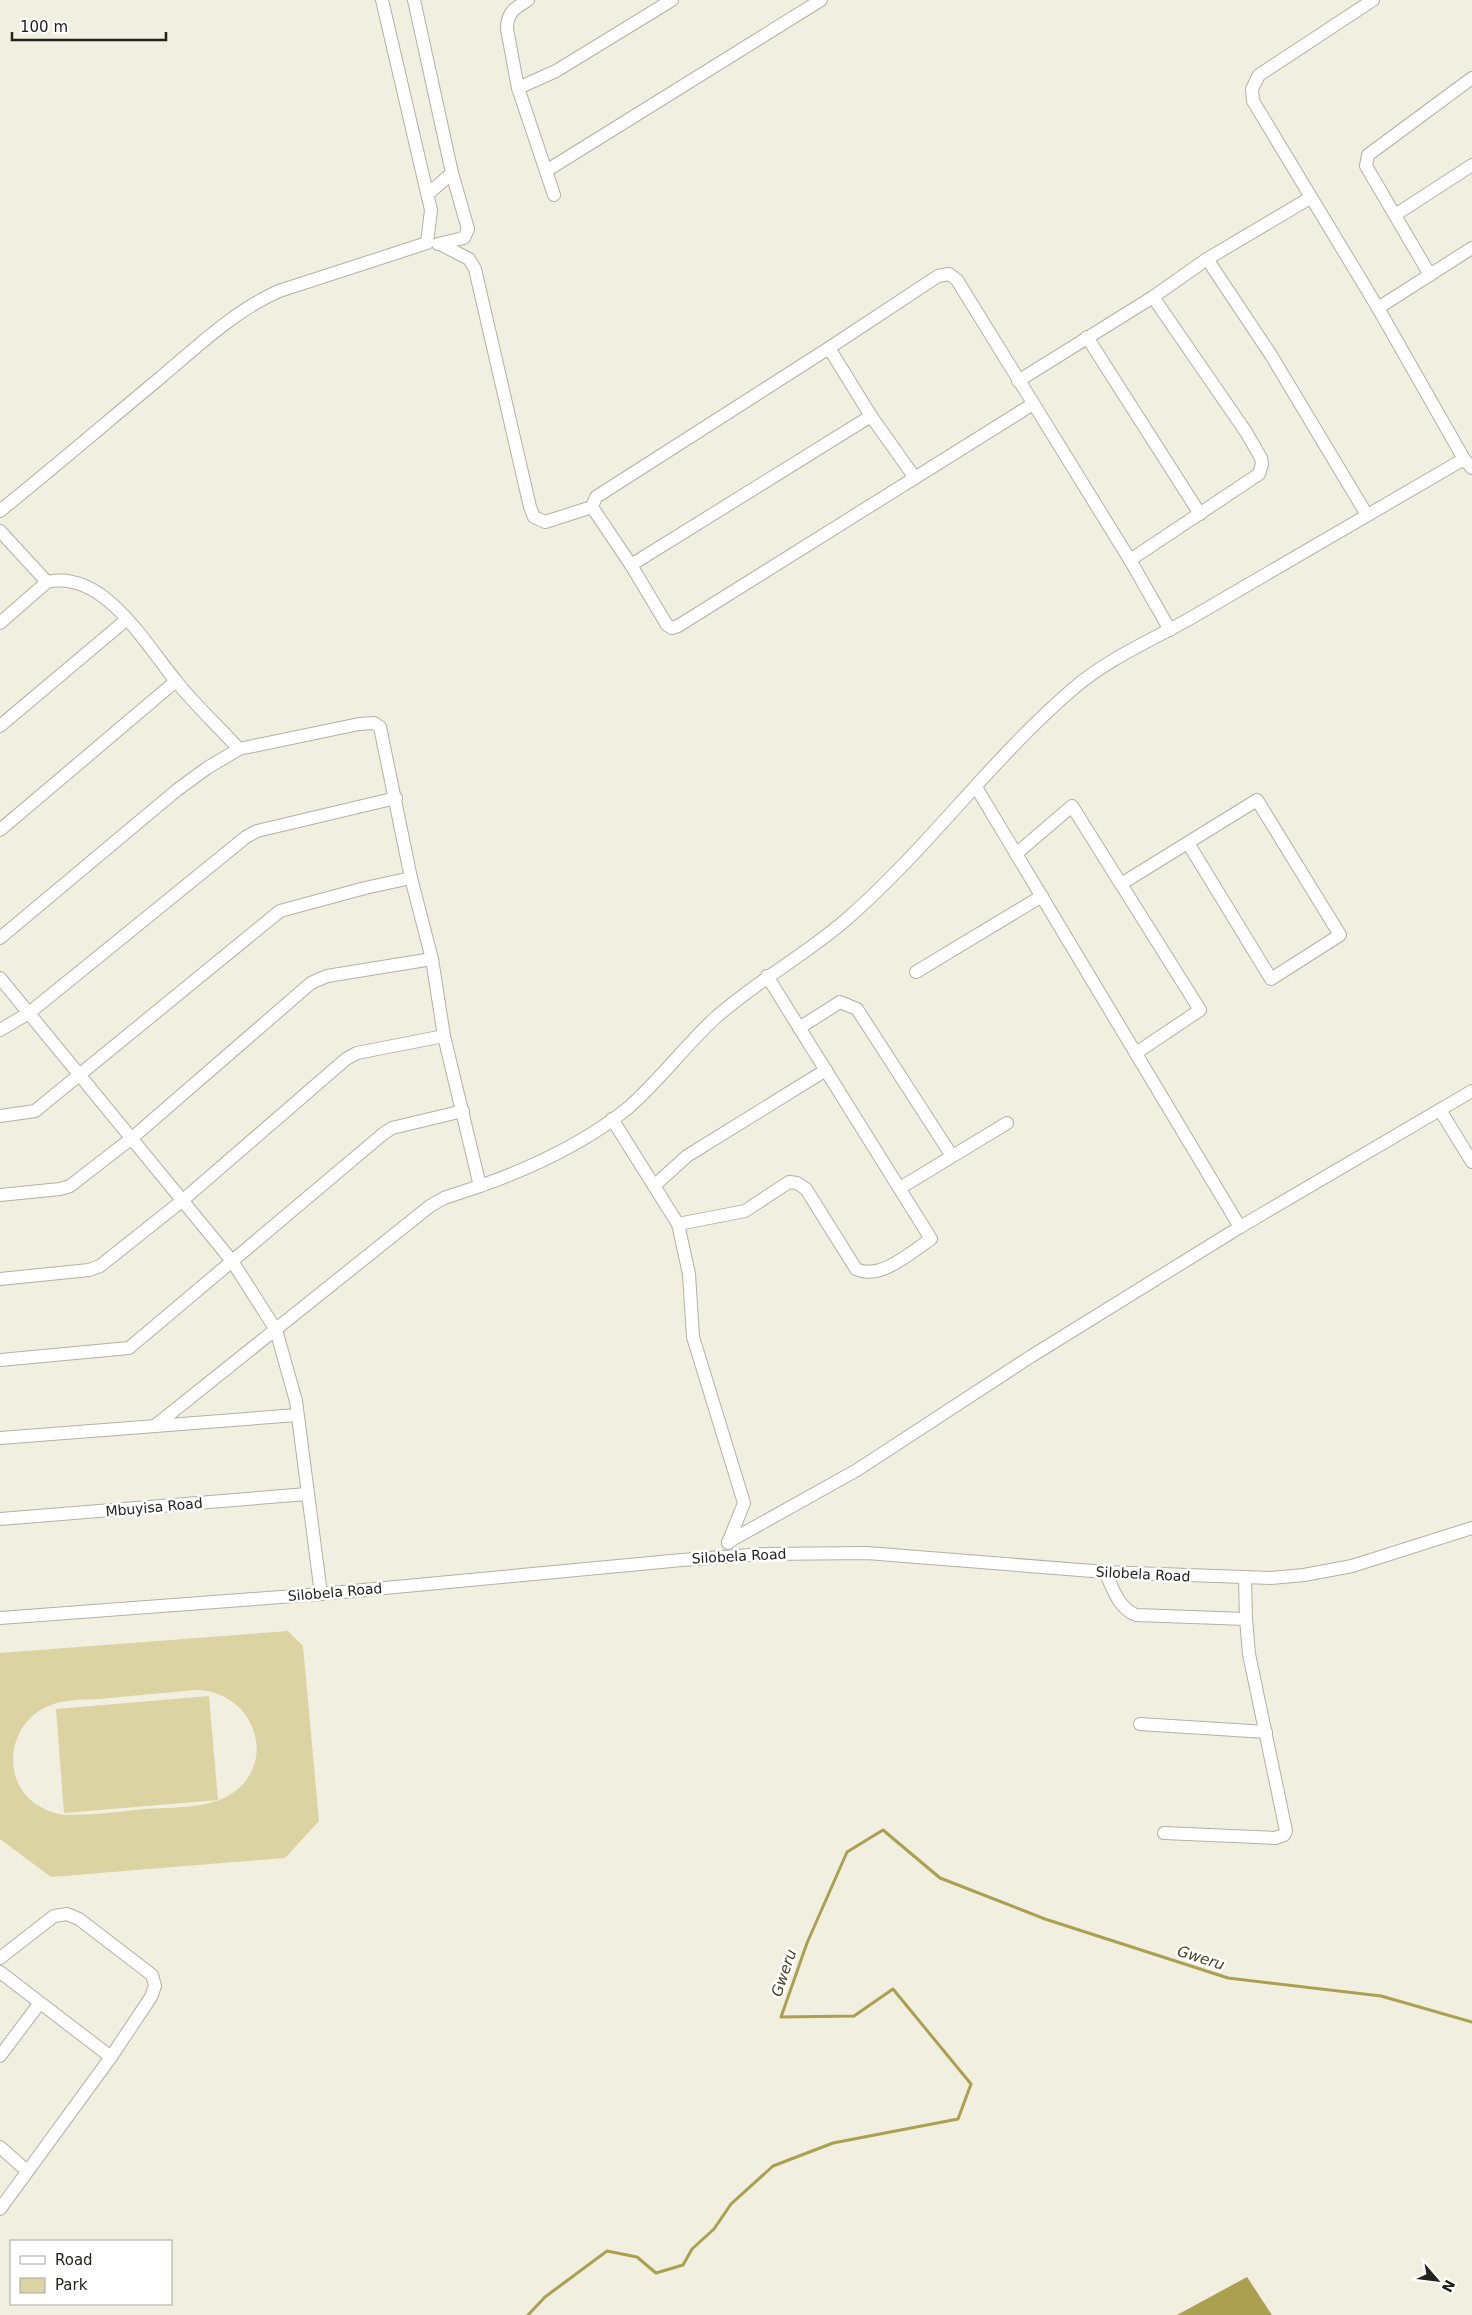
<svg xmlns="http://www.w3.org/2000/svg" width="1472" height="2315" viewBox="0 0 1472 2315" font-family="'DejaVu Sans',sans-serif">
<style>
.green{fill:#dbd4a2;fill-rule:evenodd}
.water{fill:#ab9f50}
.lines{fill:none;stroke-linecap:round;stroke-linejoin:round}
.stream{stroke:#ab9f50;stroke-width:3}
.minor-casing{stroke:#b3b1a3;stroke-width:14}
.minor{stroke:#fff;stroke-width:12}
.labels{text-anchor:middle;stroke-width:5;stroke-linejoin:round;paint-order:stroke}
.street-label{font-size:14px;fill:#23221c;stroke:#fff}
.water-label{font-size:15px;font-style:italic;fill:#45401d;stroke:#fff}
</style>
<rect width="100%" height="100%" fill="#f1efe0"/>
<!-- green -->
<g class="green">
<path d="M288,1631L303,1646L319,1821L285,1858L51,1877L0,1839V1653ZM195,1690C255,1690 281,1765 228,1796C205,1809 171,1807 145,1809C119,1812 92,1815 65,1815C43,1812 24,1800 16,1778C7,1750 20,1719 46,1707C62,1699 82,1700 99,1699C131,1696 163,1693 195,1690Z"/>
<path d="M209,1696L218,1800L64,1813L56,1709Z"/>
</g>
<!-- water -->
<path class="water" d="M1247,2277L1272,2315H1177Z"/>
<g class="lines">
<!-- stream -->
<path class="stream" d="M528,2315L545,2297L607,2251L637,2257L656,2273L683,2265L692,2249L714,2229L731,2204L773,2166L833,2143L958,2119L971,2084L893,1989L854,2016L781,2017L807,1943L847,1852L883,1830L940,1878L1045,1919L1228,1978L1381,1996L1472,2022"/>
<!-- minor casing -->
<g class="minor-casing">
<g id="minor">
<path d="M414,0L452,173L468,229L464,238L438,244"/>
<path d="M528,0C515,8 507,12 507,29L518,88L554,195"/>
<path d="M1373,0L1259,75L1252,89L1253,101L1378,308L1464,459L1472,468"/>
<path d="M518,88L556,71L672,0"/>
<path d="M546,171L821,0"/>
<path d="M428,194L452,173"/>
<path d="M1395,215L1472,165"/>
<path d="M442,245L469,259L475,269L530,507L534,517L545,522L592,507"/>
<path d="M1207,259L1271,355L1367,515"/>
<path d="M1430,275L1366,166L1368,155L1472,78"/>
<path d="M1153,297L1207,259L1310,198"/>
<path d="M1378,308L1472,248"/>
<path d="M1087,337L1200,514"/>
<path d="M829,348L871,416L915,478"/>
<path d="M1018,381L1153,297L1246,432L1261,458L1262,464L1259,474L1130,560"/>
<path d="M1033,404L678,626L672,628L667,625L631,565L592,507L596,497L829,348L938,276L949,274L957,280L1130,560L1170,630"/>
<path d="M0,511C54,467 107,422 160,378C198,346 234,311 279,291L427,243L431,210L382,0"/>
<path d="M0,531L47,582C104,569 145,644 176,681C195,705 218,726 239,749"/>
<path d="M631,565L871,416"/>
<path d="M0,623L47,582"/>
<path d="M0,726L126,620"/>
<path d="M976,787L1240,1227"/>
<path d="M0,830L176,681"/>
<path d="M1016,854L1072,806L1200,1010L1136,1053"/>
<path d="M1121,884L1257,800L1340,935L1271,979L1188,843"/>
<path d="M0,938L177,790L207,768L239,749L359,724L374,723L380,727L411,878L432,959L444,1036L480,1186L444,1198L430,1206L156,1425"/>
<path d="M916,972L1042,896"/>
<path d="M0,978L232,1261L276,1330L296,1401L321,1594"/>
<path d="M799,1028L840,1002L857,1009L952,1156"/>
<path d="M0,1030L29,1013L246,837L257,831L396,798"/>
<path d="M1440,1110L1472,1162"/>
<path d="M0,1116L35,1111L280,911L365,888L411,878"/>
<path d="M612,1119L678,1224L689,1274L693,1337L744,1503L728,1543"/>
<path d="M480,1186C531,1168 586,1142 628,1108C659,1081 684,1047 714,1019C756,981 806,955 848,918C929,847 992,758 1074,688C1110,657 1155,639 1196,615C1285,563 1374,511 1464,459"/>
<path d="M654,1186L687,1156L826,1070"/>
<path d="M900,1188L1007,1123"/>
<path d="M0,1195L60,1189L70,1186L132,1138L311,983L327,976L432,959"/>
<path d="M678,1224L745,1211L789,1182L797,1183L806,1189L856,1269C880,1281 911,1252 931,1239L767,976"/>
<path d="M0,1279L89,1270L100,1266L183,1200L346,1059L357,1053L444,1036"/>
<path d="M0,1360L129,1348L383,1134L392,1128L463,1111"/>
<path d="M0,1438L297,1415"/>
<path d="M0,1519L307,1494"/>
<path d="M728,1542L857,1470L1030,1357L1240,1227L1472,1091"/>
<path d="M1105,1572C1113,1588 1118,1608 1136,1615L1246,1619"/>
<path d="M0,1618L321,1594L682,1560L765,1554L867,1553L1105,1572L1271,1578L1304,1575L1352,1566L1472,1528"/>
<path d="M1140,1724L1266,1732"/>
<path d="M1164,1833L1275,1838L1284,1835L1286,1831L1249,1654L1246,1619L1245,1578"/>
<path d="M0,1958L54,1916L67,1914L79,1919L152,1975L155,1986L151,1997L111,2057L0,2209"/>
<path d="M0,1972L111,2057"/>
<path d="M0,2056L39,2004"/>
<path d="M0,2147L27,2171"/>
</g>
</g>
<!-- minor -->
<use href="#minor" class="minor"/>
</g>
<g class="labels">
<!-- street labels -->
<g class="street-label">
<text transform="translate(154 1507) rotate(-5)" y="5">Mbuyisa Road</text>
<text transform="translate(739 1556) rotate(-3)" y="5">Silobela Road</text>
<text transform="translate(1143 1574) rotate(3)" y="5">Silobela Road</text>
<text transform="translate(335 1592) rotate(-5)" y="5">Silobela Road</text>
</g>
<!-- water labels -->
<g class="water-label">
<text transform="translate(1201 1958) rotate(18)" y="5">Gweru</text>
<text transform="translate(784 1973) rotate(-71)" y="5">Gweru</text>
</g>
</g>
<!-- legend -->
<rect x="10" y="2240" width="162" height="65" fill="#ffffff" stroke="#a7a7a4"/>
<rect x="20" y="2256" width="25" height="8" fill="#ffffff" stroke="#a7a7a4"/>
<text x="55" y="2265" font-size="15" fill="#23221c">Road</text>
<rect x="20" y="2278" width="25" height="15" fill="#dbd4a2" stroke="#a7a7a4"/>
<text x="55" y="2290" font-size="15" fill="#23221c">Park</text>
<!-- north arrow -->
<g transform="translate(1437 2280) rotate(118)" stroke="#ffffff" stroke-width="4" paint-order="stroke">
<path d="M0-4L9 19L0 12L-9 19Z" fill="#23221c"/>
<text y="-8" font-size="14" font-weight="bold" text-anchor="middle" fill="#23221c">N</text>
</g>
<!-- scale -->
<path d="M12 32v8h154v-8" fill="none" stroke="#23221c" stroke-width="2.5"/>
<text x="20" y="32" font-size="15" fill="#23221c" stroke="#ffffff" stroke-width="4" paint-order="stroke">100 m</text>
</svg>
